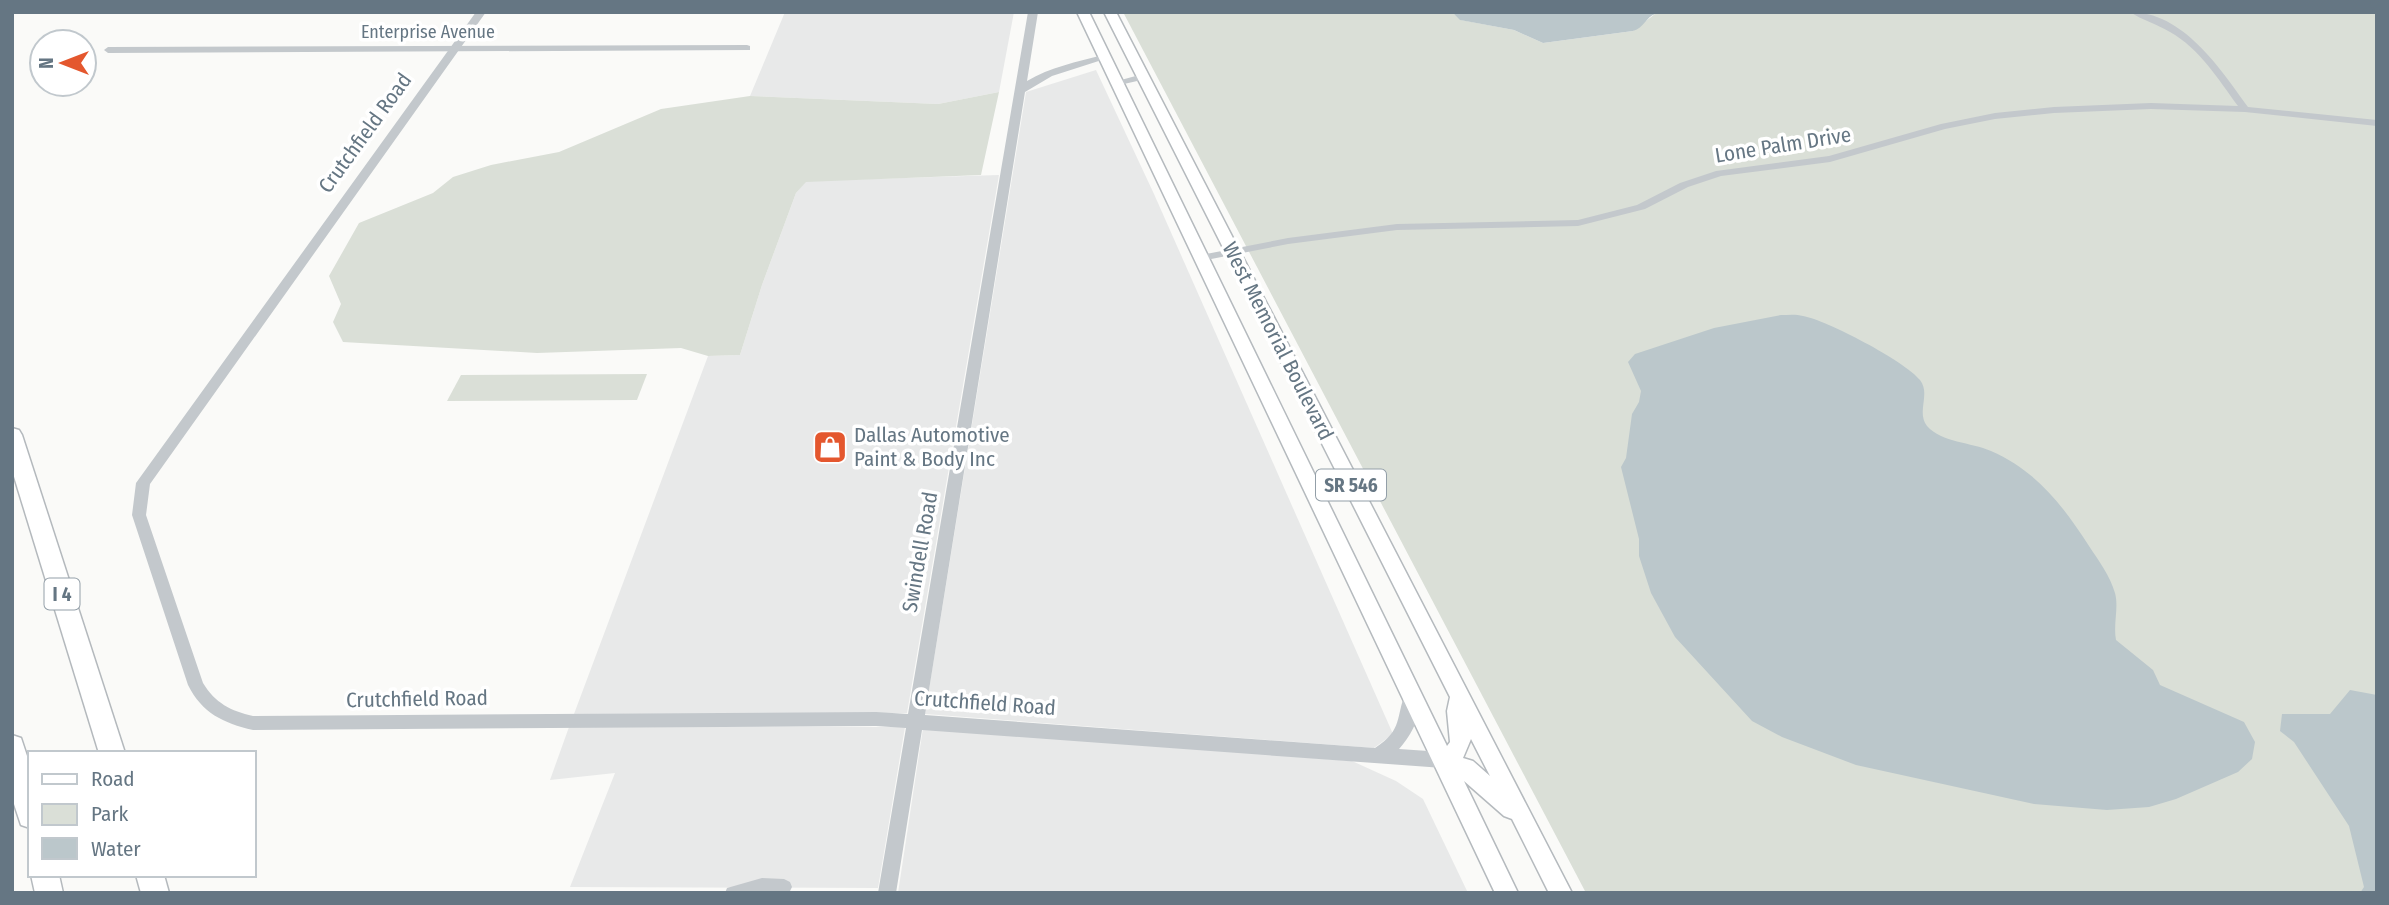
<svg xmlns="http://www.w3.org/2000/svg" width="2389" height="905" viewBox="0 0 2389 905" font-family="'Fira Sans Condensed',sans-serif">
<style>
.built{fill:#e8e9e9}
.green{fill:#dadfd7}
.water{fill:#bbc7cb}
.lines{fill:none;stroke-linecap:round;stroke-linejoin:round}
.primary-casing{stroke:#b5babe;stroke-width:3}
.motorway-casing{stroke:#b4b9bd;stroke-width:3}
.minor{fill:#c3c8cc;fill-rule:evenodd}
.tertiary{fill:#c3c8cc;fill-rule:evenodd}
.primary{fill:#fff;fill-rule:evenodd}
.motorway{fill:#fff;fill-rule:evenodd}
.labels{text-anchor:middle;stroke-width:7;stroke-linejoin:round;paint-order:stroke}
.far-street-label{font-size:18px;fill:#657683;stroke:#fff}
.shield{fill:#fff;stroke:#939fa8;stroke-width:2}
.shield-label{font-size:19px;font-weight:bold;fill:#657683}
.street-label{font-size:21px;fill:#657683;stroke:#fff}
.poi-label{font-size:21px;fill:#657683;stroke:#fff;text-anchor:start}
</style>
<rect width="100%" height="100%" fill="#fafaf8"/>
<!-- built -->
<g class="built">
<path d="M785,12H1014L999,92L938,104L750,96Z"/>
<path d="M1096,70L1154,194L1393,734L1374,748L925,714L1026,92Z"/>
<path d="M999,175L907,713L574,714L708,356L740,355L762,285L796,193L806,181Z"/>
<path d="M569,727H905L878,888L570,887L615,773L550,780Z"/>
<path d="M923,728L1352,761L1396,781L1423,799L1468,893H898Z"/>
</g>
<!-- green -->
<g class="green">
<path d="M1123,12H1452L1461,20L1514,30L1543,43L1633,31L1655,14L1695,12H2377V893H1586Z"/>
<path d="M999,92L981,175L806,182L796,193L762,285L740,355L708,356L681,348L537,353L343,342L333,322L341,304L329,276L359,223L433,193L453,177L491,165L559,152L661,109L750,96L938,104Z"/>
<path d="M647,374L637,400L447,401L461,375Z"/>
</g>
<!-- water -->
<g class="water">
<path d="M1452,12H1695L1655,14C1646,17 1644,28 1633,31L1543,43L1514,30L1460,20Z"/>
<path d="M1781,315C1788,315 1796,314 1803,316C1826,320 1905,361 1920,380C1931,394 1916,412 1927,426C1942,443 1971,442 1991,451C2037,471 2063,506 2089,546C2099,561 2110,576 2115,593C2119,608 2113,624 2116,640L2153,670L2160,685L2244,722L2255,742L2252,759L2238,772L2176,799L2149,807L2107,810L2034,804L1856,765L1782,737L1752,721L1675,637L1651,593L1639,556V539L1621,467L1626,458L1632,414L1639,402L1641,391L1628,362L1635,354L1714,328Z"/>
<path d="M2350,690L2377,695V893H2360L2364,887L2349,826L2294,742L2280,731L2282,714H2330Z"/>
</g>
<g class="lines">
<!-- primary casing -->
<g class="primary-casing">
<path id="primary" d="M1077,12H1089L1447,746L1450,742L1447,711L1450,697L1104,12H1116L1572,893H1549L1512,819L1504,816L1464,781L1518,893H1495ZM1471,739L1490,776L1473,761L1463,758Z"/>
</g>
<!-- motorway casing -->
<g class="motorway-casing">
<g id="motorway">
<path d="M12,428L19,430L22,435L125,753H99L12,470Z"/>
<path d="M12,735L21,738L30,765V828L21,825L12,798Z"/>
<path d="M31,875H59L63,893H35Z"/>
<path d="M136,875H164L169,893H141Z"/>
</g>
</g>
<!-- minor -->
<g class="minor">
<path d="M2130,12C2183,12 2220,68 2248,107L2377,120V126L2245,112L2151,109L2054,113L1995,119L1945,129L1830,162L1721,176L1688,187L1645,209L1578,226L1397,230L1288,244L1201,261L1196,258L1201,255L1288,238L1397,224L1578,220L1637,205L1680,183L1716,171L1829,156L1941,124L1995,113L2054,107L2151,103L2238,106C2218,79 2200,49 2170,32C2157,24 2142,20 2130,12Z"/>
<path d="M747,45L750,46V50L108,53L104,50L108,47Z"/>
<path d="M1143,74L1146,75V79L1115,86L1110,83Z"/>
<path d="M762,878L784,879L790,882L792,887L789,893H725L727,888Z"/>
</g>
<!-- tertiary -->
<path class="tertiary" d="M476,12H486L150,484L146,515L203,683C215,703 231,711 253,716L876,712L908,714L1028,12H1038L1027,81C1050,67 1077,62 1103,55L1108,58L1052,76L1025,92L925,715L1375,748C1404,729 1395,717 1406,692L1412,690L1418,692C1426,709 1411,736 1399,749L1443,752L1449,755L1452,760L1449,765L1443,768L922,730L896,893H878L906,728L876,726L253,730C223,723 202,713 188,685L132,515L136,483Z"/>
<!-- primary -->
<use href="#primary" class="primary"/>
<!-- motorway -->
<use href="#motorway" class="motorway"/>
</g>
<!-- icons -->
<defs>
<g id="shop-square" transform="scale(1.75)"><rect x="-9" y="-9" width="18" height="18" rx="4" fill="#e4572e" stroke="#fff"/><path d="M-5-2.5h2.3a2.7 3.5 0 0 1 5.4 0H5L5.5 6h-11ZM-1.5-2.5h3a1.5 2.3 0 0 0-3 0Z" fill="#fff"/></g>
</defs>
<g fill-rule="evenodd">
<use href="#shop-square" x="830" y="447"/>
</g>
<g class="labels">
<!-- far-street labels -->
<g class="far-street-label">
<text x="428" y="38">Enterprise Avenue</text>
</g>
<!-- shield labels -->
<g class="shield">
<rect x="1316" y="469.5" width="70" height="31" rx="5"/>
<rect x="44.5" y="578.5" width="35" height="31" rx="5"/>
</g>
<g class="shield-label">
<text x="1351" y="492">SR 546</text>
<text x="62" y="601">I 4</text>
</g>
<!-- street labels -->
<g class="street-label">
<text transform="translate(365 133) rotate(-54)" y="7">Crutchfield Road</text>
<text transform="translate(1783 145) rotate(-9)" y="7">Lone Palm Drive</text>
<text transform="translate(1278 341) rotate(63)" y="7">West Memorial Boulevard</text>
<text transform="translate(920 552) rotate(-80)" y="7">Swindell Road</text>
<text transform="translate(417 699) rotate(-1)" y="7">Crutchfield Road</text>
<text transform="translate(985 703) rotate(4)" y="7">Crutchfield Road</text>
</g>
<!-- poi labels -->
<g class="poi-label">
<text x="854" y="442">Dallas Automotive<tspan x="854" dy="24">Paint &amp; Body Inc</tspan></text>
</g>
</g>
<!-- border -->
<rect width="2389" height="905" fill="none" stroke="#657683" stroke-width="28"/>
<!-- legend -->
<rect x="28" y="751" width="228" height="126" fill="#ffffff" stroke="#c1c8cd" stroke-width="2"/>
<rect x="42" y="774" width="35" height="10" fill="#ffffff" stroke="#c1c8cd" stroke-width="2"/>
<text x="91" y="786" font-size="21" fill="#657683">Road</text>
<rect x="42" y="804" width="35" height="21" fill="#dadfd7" stroke="#c1c8cd" stroke-width="2"/>
<text x="91" y="821" font-size="21" fill="#657683">Park</text>
<rect x="42" y="838" width="35" height="21" fill="#bbc7cb" stroke="#c1c8cd" stroke-width="2"/>
<text x="91" y="856" font-size="21" fill="#657683">Water</text>
<!-- north arrow -->
<g transform="translate(63 63) rotate(270)"><circle r="33" fill="#ffffff" stroke="#c1c8cd" stroke-width="2"/>
<path d="M0-5L12 26L0 18L-12 26Z" fill="#e4572e"/>
<text y="-10" font-size="19" font-weight="bold" text-anchor="middle" fill="#657683">N</text>
</g>
</svg>
